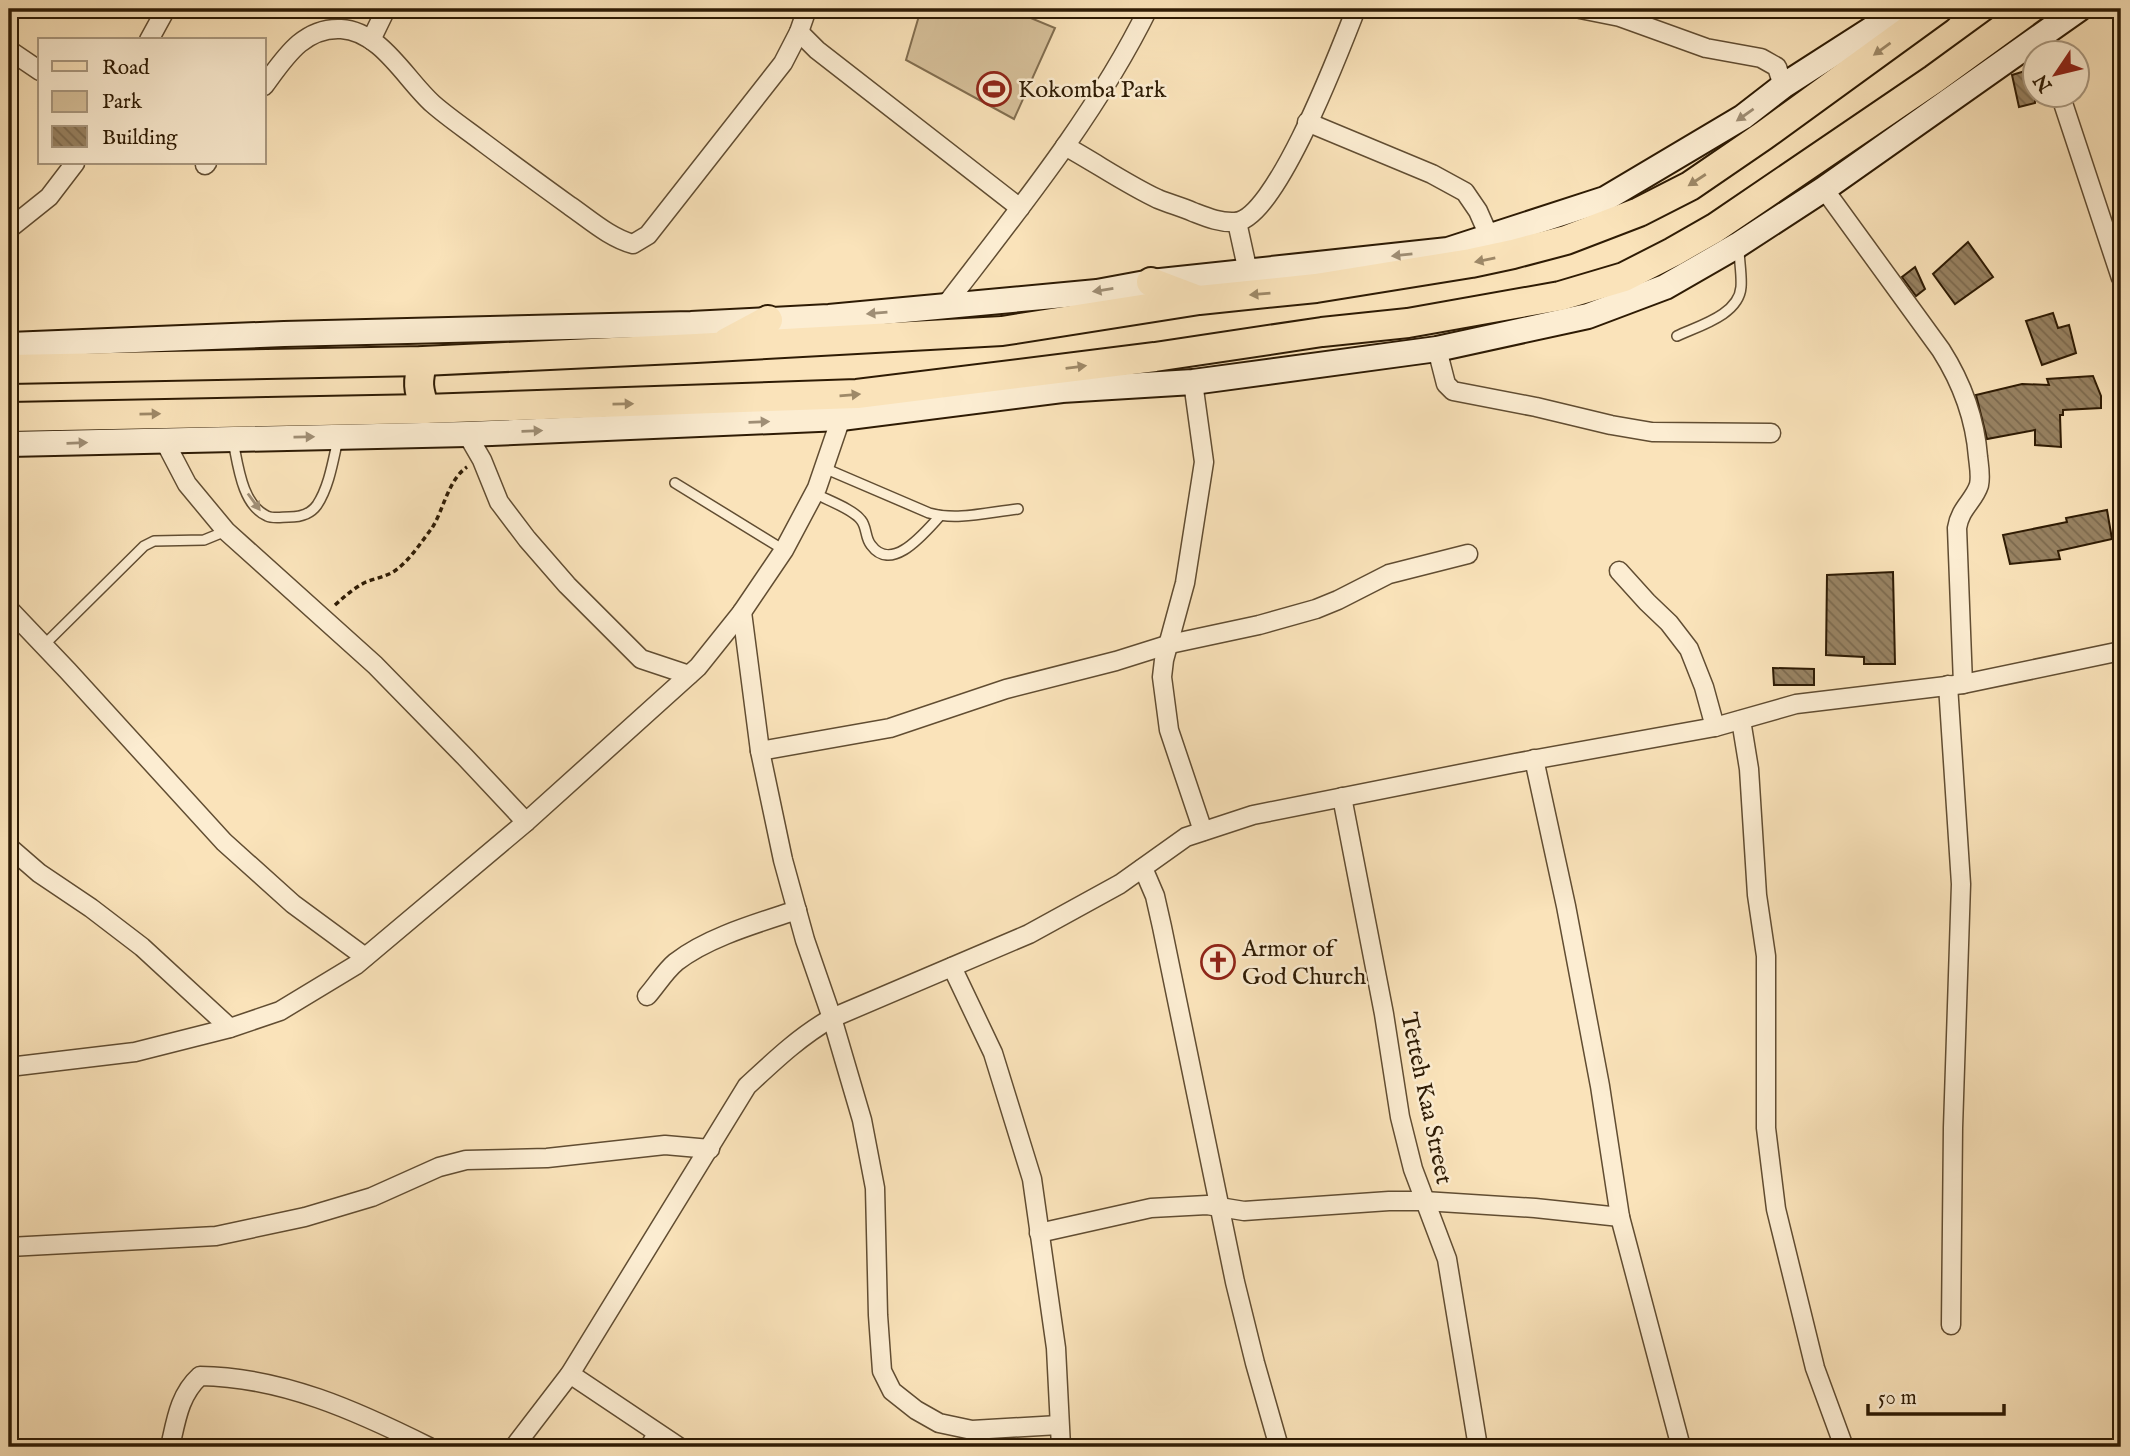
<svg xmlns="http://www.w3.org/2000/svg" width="2130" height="1456" viewBox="0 0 2130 1456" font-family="'IM FELL English',serif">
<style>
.green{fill:#d7c19b;stroke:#826e50;stroke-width:2}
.building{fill:url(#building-back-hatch);stroke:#2e1b04;stroke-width:2}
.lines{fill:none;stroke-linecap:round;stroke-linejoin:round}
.lane-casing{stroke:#614d32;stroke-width:12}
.street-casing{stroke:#614d32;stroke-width:21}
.secondary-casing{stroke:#2e1b04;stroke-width:28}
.primary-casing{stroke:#2e1b04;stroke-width:32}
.path{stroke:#2e1b04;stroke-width:3.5;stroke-dasharray:5 3.5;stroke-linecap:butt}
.lane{stroke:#fcedd2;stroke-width:9}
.street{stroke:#fcedd2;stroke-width:18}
.secondary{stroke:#fcedd2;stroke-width:24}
.primary{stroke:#fae3ba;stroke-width:28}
.oneway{fill:#9e8968}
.oneway2{fill:#9f8e75}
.labels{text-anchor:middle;stroke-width:5;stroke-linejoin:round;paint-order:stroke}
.poi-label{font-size:24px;fill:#2e1b04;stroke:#fcedd2;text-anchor:start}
.street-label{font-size:24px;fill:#2e1b04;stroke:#fcedd2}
</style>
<defs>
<pattern id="building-back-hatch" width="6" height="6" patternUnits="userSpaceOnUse" patternTransform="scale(1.75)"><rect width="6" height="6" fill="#988363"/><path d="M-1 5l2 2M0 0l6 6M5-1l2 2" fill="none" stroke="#7c6a4f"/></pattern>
</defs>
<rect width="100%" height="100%" fill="#fae3ba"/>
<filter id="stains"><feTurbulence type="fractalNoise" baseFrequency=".00286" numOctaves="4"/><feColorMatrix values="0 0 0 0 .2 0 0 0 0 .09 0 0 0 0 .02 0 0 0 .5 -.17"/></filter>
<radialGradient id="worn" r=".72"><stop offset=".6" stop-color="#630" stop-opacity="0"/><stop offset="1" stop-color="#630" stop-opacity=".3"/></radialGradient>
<!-- green -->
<path class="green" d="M921,9H1009L1055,28L1014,119L906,60Z"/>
<!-- building -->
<g class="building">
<path d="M2035,68V103L2019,107L2012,75Z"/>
<path d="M1968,242L1993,277L1955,304L1933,274Z"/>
<path d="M1915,267L1925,289L1916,296L1902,277Z"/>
<path d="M2053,313L2058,328L2069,325L2076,353L2042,365L2026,321Z"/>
<path d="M2093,376L2101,396V408L2063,410V415H2060L2061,447L2035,445V430L1987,439L1976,395L2022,384L2049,385L2047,379Z"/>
<path d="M2107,510L2112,539L2058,551L2060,559L2010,564L2003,535L2067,522L2066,518Z"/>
<path d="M1893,572L1895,664H1864V657L1826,655L1827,575Z"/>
<path d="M1773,668L1814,669V685H1774Z"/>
</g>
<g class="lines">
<!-- lane casing -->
<g class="lane-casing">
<g id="lane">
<path d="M1677,336C1698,326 1739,315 1741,287C1742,275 1739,260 1739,248"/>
<path d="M233,441C238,465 242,505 267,516C273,519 282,517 289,517C299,517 310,515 317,505C329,487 333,461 338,439"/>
<path d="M824,468L929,513C957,521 989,512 1018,509"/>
<path d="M675,483L784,550"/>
<path d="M814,493C827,500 853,509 861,520C867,527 865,538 871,545C892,574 925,532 940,516"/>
<path d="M43,646L144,546L154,541L204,540L226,531"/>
<path d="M644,1447L654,1430"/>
</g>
</g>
<!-- street casing -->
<g class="street-casing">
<g id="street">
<path d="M1580,9L1620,17L1706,48L1761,58L1777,67L1783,86"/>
<path d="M799,32L817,50L1020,208"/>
<path d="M149,40L166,9"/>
<path d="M371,40L386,9"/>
<path d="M9,50L40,71"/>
<path d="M264,86C284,59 303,27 341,29C381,31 406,80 433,104C449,118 467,130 484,143C512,164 541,185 570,206C589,219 610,238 633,244L648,235L783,63L799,32L807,9"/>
<path d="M2060,94L2121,278"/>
<path d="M1307,122L1432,174L1465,192L1478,211L1489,236"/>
<path d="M1065,146C1096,163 1126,184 1158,199C1170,204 1182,207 1193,212C1206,217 1220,223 1235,222C1276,220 1341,47 1356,9"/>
<path d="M205,165L207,163"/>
<path d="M1824,189L1941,350C1962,383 1975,418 1978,457C1979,466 1981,476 1979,485C1974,501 1960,508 1957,528L1963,684"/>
<path d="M1237,222L1248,272"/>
<path d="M9,229L49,197L75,163"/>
<path d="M944,307C1016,213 1096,115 1148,9"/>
<path d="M1437,349L1446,384L1453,391L1536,407L1611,425L1652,432L1771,433"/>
<path d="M1193,382L1204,462L1185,583L1164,660L1162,677L1169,730L1203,831"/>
<path d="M467,434L482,460L499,502L527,539L567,585L641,659L689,675"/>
<path d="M164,440L187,484L226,531L375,665L465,757L526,822"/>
<path d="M1619,571L1647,602L1669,623L1689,649L1704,687L1715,727"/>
<path d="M9,609L68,671L224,842L293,904L365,957"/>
<path d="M742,612L760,751L783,860L805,940L832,1018L862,1120L875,1188L878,1315L882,1371L892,1391L916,1410L939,1423L972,1430L1059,1425"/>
<path d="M1948,685L1961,884L1953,1128L1951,1325"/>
<path d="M1741,720L1749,769L1757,895L1766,956V1128L1776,1209L1815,1368L1844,1447"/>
<path d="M760,751L890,728L1006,689L1116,661L1170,644L1259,625L1316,609L1338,600L1389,574L1468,554"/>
<path d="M1534,759L1566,906L1600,1086L1620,1217L1681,1447"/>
<path d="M1342,797L1384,1014L1400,1117L1413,1169L1447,1259L1478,1447"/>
<path d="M9,847L39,873L91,908L142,947L230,1028"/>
<path d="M1143,868L1155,896L1162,927L1235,1282L1255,1363L1279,1447"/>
<path d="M952,967L993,1053L1032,1179L1056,1348L1061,1447"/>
<path d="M647,996C656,986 665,971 676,962C708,937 758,923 797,910"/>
<path d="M9,1067L135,1052L230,1028L280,1011L356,965L526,822L698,667L742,612L784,550L817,488L841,418"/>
<path d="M1039,1233L1151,1208L1207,1205L1244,1211L1389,1201H1424L1535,1208L1620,1217"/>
<path d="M9,1247L216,1236L305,1217L372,1197L439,1167L466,1160L547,1158L665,1145L710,1149"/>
<path d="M570,1374L679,1447"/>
<path d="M170,1447C176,1421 179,1395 200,1376C282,1377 357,1411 429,1447"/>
<path d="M514,1447L570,1374L747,1086C774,1061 800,1036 832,1018L1029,934L1120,884L1186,837L1253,815L1515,763L1715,727L1796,704L1963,684L2121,651"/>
</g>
</g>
<!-- secondary casing -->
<g class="secondary-casing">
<g id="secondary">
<path d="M9,345L284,334L691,324L829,317L1097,292L1151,282L1448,250L1605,199L1743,117L1783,86L1903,9"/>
<path d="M9,444L467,434L841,418L1062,390L1193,382L1437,349L1588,316L1665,287L1738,245L1824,189L2079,9"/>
</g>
</g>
<!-- primary casing -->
<g class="primary-casing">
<g id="primary">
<path d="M1151,282L1196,299"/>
<path d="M727,342L768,320"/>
<path d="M423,361C417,382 418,389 425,409"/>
<path d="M9,369L423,361L696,348L1002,331L1199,300L1316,288L1471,263L1513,254L1566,240L1639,212L1690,186L1763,136L1938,9"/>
<path d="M9,417L425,409L857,394L1155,357L1322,332L1408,323L1560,296L1624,277L1673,252L1715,228L1934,79L2030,9"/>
</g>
</g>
<!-- path -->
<path class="path" d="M335,605C345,596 354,588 366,582C376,578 386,577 396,570C410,560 422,541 432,528C444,509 448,480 467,467"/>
<!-- lane -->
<use href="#lane" class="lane"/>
<!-- street -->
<use href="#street" class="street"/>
<!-- secondary -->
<use href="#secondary" class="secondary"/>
<!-- primary -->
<use href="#primary" class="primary"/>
</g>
<!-- one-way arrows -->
<defs><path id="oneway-solid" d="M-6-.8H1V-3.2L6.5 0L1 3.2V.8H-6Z" transform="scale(1.75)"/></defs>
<g class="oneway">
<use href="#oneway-solid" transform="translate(1882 49) rotate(144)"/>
<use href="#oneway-solid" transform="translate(1697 180) rotate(147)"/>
<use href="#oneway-solid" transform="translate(1485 260) rotate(169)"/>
<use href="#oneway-solid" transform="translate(1260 294) rotate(175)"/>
<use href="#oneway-solid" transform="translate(1076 367) rotate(-7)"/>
<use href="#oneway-solid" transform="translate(850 395) rotate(-5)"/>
<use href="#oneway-solid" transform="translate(623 404) rotate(-1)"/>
<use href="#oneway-solid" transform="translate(150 414) rotate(-1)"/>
</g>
<g class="oneway2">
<use href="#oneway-solid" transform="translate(1745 115) rotate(145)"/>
<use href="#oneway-solid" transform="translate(1402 255) rotate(174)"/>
<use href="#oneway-solid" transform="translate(1103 290) rotate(171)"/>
<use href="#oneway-solid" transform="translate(877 313) rotate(175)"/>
<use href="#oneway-solid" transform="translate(759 422) rotate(-2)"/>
<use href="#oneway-solid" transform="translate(532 431) rotate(-2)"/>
<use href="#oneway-solid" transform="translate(304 437) rotate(-1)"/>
<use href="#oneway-solid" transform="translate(77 443) rotate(-2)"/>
<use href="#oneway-solid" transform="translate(254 502) rotate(54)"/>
</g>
<!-- icons -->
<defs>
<g id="stadium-ring" transform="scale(1.75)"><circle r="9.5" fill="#fcedd2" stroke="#8f2418" stroke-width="1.5"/><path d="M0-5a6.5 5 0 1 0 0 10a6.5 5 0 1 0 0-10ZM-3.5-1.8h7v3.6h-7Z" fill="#8f2418"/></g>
<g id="church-ring" transform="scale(1.75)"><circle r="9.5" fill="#fcedd2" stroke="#8f2418" stroke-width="1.5"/><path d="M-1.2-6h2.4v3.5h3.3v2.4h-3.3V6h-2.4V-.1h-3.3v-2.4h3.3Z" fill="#8f2418"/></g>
</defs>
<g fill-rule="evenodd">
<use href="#stadium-ring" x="994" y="89"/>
<use href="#church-ring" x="1218" y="962"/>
</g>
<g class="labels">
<!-- poi labels -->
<g class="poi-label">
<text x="1018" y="97">Kokomba Park</text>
<text x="1242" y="956">Armor of<tspan x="1242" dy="28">God Church</tspan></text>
</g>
<!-- street labels -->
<g class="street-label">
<text transform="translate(1427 1098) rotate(78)" y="8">Tetteh Kaa Street</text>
</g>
</g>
<!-- margin -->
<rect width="2130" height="1456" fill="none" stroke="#fae3ba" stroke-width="35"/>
<rect x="10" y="10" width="2109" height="1435" fill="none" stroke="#2e1b04" stroke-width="3.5"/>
<rect x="18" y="18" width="2095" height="1421" fill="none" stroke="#2e1b04" stroke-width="2"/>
<!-- legend -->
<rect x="38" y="38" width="228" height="126" fill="#fcedd2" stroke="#aa9980" stroke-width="2"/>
<rect x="52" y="61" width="35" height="10" fill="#fae3ba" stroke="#aa9980" stroke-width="2"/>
<text x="102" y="74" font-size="21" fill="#2e1b04">Road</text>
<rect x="52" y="91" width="35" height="21" fill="#d7c19b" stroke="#aa9980" stroke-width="2"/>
<text x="102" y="108" font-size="21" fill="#2e1b04">Park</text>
<rect x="52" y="126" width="35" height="21" fill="url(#building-back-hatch)" stroke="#aa9980" stroke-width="2"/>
<text x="102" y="144" font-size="21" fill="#2e1b04">Building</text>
<!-- north arrow -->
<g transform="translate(2056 74) rotate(235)"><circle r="33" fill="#fcedd2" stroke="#aa9980" stroke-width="2"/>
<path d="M0-5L12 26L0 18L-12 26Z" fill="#8f2418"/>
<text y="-10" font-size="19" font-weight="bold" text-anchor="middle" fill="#2e1b04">N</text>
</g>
<!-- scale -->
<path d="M1868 1404v10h136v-10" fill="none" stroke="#2e1b04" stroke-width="3.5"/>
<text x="1878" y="1404" font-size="21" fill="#2e1b04" stroke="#fcedd2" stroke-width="5" paint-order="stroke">50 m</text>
<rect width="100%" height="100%" filter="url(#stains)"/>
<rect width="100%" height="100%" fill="url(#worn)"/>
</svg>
